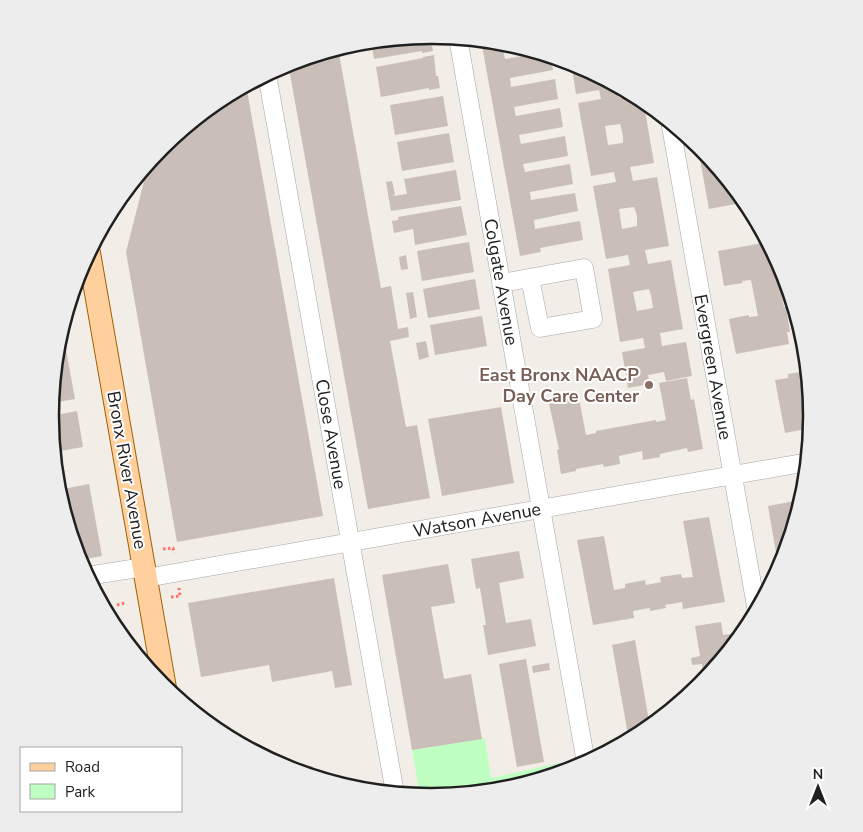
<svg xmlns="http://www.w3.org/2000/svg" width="863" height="832" viewBox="0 0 863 832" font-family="'Nunito Sans',sans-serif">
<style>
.park{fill:#c0ffc2}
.building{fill:#cabfb8;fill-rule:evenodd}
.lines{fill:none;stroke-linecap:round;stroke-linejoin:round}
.minor-casing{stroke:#a7a7a7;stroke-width:19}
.major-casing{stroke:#9d6100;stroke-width:24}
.path{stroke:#ff726a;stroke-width:3;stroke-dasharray:2.5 2.5;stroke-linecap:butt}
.minor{stroke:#fff;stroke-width:18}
.major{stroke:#ffd09e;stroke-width:22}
.education-dot{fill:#8d6e63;stroke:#fff;stroke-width:2}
.labels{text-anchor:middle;stroke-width:4;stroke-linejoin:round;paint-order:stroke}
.street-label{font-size:18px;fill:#202020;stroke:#fff}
.education-label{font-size:18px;font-weight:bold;fill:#785e54;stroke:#fff;text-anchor:end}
.rim{fill:none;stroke:#202020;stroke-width:2.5}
</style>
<rect width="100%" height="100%" fill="#f2ede6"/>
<!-- park -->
<path class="park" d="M485,738L491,778L559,763L560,773L506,790L431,797L420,796L412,750Z"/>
<!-- building -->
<g class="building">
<path d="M430,35L433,51L422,53V51L374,59L371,41Z"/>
<path d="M481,40L506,42L522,47L503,51L505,59L540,53L551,56L553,70L510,78L511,87L555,79L558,99L514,107L516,116L560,108L563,127L519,135L520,140L521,144L565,136L568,156L523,164L525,172L570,164L573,184L530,192L531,200L575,193L578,211L534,220L535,229L580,221L583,240L540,248L541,252L520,256Z"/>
<path d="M338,48L381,288L391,286L398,329L408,327L409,337L390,341L406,427L417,425L430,498L368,509L288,63Z"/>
<path d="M434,55L436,76H438L440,88L429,90V88L381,97L376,67L423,58V57Z"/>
<path d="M571,62L578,64L616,85L619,98L636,95L643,99L654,163L630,167L633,181L657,177L669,246L645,250L648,264L671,260L683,329L660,333L662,346L686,342L692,376L666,381L664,372L648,375L650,384L628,388L622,352L645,348L643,338L620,342L608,269L630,265L628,255L606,259L593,186L616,182L614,172L591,176L578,103L601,99L599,90L576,94ZM620,124L623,136V143L608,145L605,126ZM634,207L637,216V226L622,229L619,209ZM649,289L651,295L653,308L637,311L633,292Z"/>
<path d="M246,85L323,516L177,542L126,252L149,162L162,146L220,99Z"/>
<path d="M443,96L448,126L395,135L390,105Z"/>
<path d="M449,133L454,162L402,171L397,142Z"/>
<path d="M697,143L701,147L746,202L709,209Z"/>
<path d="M456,170L461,200L391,211L386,182L392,181L395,194L393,196L407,194L404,179Z"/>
<path d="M461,206L467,235L415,245L413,229L394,233L392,221L398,220V217Z"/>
<path d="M469,242L474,272L422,281L417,251Z"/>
<path d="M768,242L771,246L772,254L774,253L778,260L782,280H779L784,307H786L790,332H787L789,344L736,354L729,319L749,315V317L758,316L751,280L742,281L743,283L724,286L718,251Z"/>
<path d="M406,255L408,269L401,270L399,257Z"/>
<path d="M475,279L480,309L428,318L423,289Z"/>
<path d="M413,292L417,317L410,319L406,293Z"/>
<path d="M482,316L487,346L435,355L430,325Z"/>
<path d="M62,328L75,399L52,403L58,341Z"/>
<path d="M426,341L429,357L419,360L416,343Z"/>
<path d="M808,371L812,416L811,428L785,433L775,380L788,378V374Z"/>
<path d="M687,378L691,400L694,399L703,449L688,452L687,448L660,454V457L643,460L642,451L619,456L620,464L604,467L603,464L576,469V471L561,474L557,450L559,449L548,399L578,393L586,435L596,433V431L656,420V422L666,420L659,383Z"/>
<path d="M501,407L514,483L442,496L428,419Z"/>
<path d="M77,411L83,447L54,452L51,416Z"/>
<path d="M89,484L102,556L79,560L58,490Z"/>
<path d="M795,501L798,515L783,562L779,570L768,506Z"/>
<path d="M709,517L725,602L683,609L682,602L665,605L666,608L650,611V608L633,611L634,618L593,625L577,540L604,536L614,590L625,588V584L645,580L646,585L661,582L660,577L681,574L682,578L693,577L683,521Z"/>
<path d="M519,551L524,578L499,583L506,623L531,619L536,646L488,655L483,625H486L480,588L476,589L471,559Z"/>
<path d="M448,564L455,603L431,607L444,679L471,674L482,739L412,750L382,575Z"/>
<path d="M334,578L352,685L335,688L332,671L272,682L269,665L201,677L188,603Z"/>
<path d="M721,622L723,635L738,633L739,639L737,641L724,643L726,655L704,681L702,664L692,665L691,658L700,656L695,626Z"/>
<path d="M635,640L650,727L643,733L629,740L612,645Z"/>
<path d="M526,659L544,762L517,767L499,664Z"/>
<path d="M549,663L550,670L533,673L532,666Z"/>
<path d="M312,766L314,777L294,771V769Z"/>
</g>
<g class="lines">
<!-- minor casing -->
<g class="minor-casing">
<g id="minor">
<path d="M458,38L586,763"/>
<path d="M267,74L395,793"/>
<path d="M670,121L757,612"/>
<path d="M502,283L584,268L593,319L540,328L530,278"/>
<path d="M87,576L144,567"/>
<path d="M146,578L808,462"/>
</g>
</g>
<!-- major casing -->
<g class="major-casing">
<path id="major" d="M89,253L165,688"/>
</g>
<!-- path -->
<g class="path">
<path d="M163,549L173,548L174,553"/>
<path d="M171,597L180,596L179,588"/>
<path d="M117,605L125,603"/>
</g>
<!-- minor -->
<use href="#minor" class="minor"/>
<!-- major -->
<use href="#major" class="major"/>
</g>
<!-- markers -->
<circle class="education-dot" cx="649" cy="385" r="5"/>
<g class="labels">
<!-- street labels -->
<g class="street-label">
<text transform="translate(501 282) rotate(80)" y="6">Colgate Avenue</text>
<text transform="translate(713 367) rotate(80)" y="6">Evergreen Avenue</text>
<text transform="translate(331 434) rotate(80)" y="6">Close Avenue</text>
<text transform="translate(127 470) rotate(80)" y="6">Bronx River Avenue</text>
<text transform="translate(477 520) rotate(-10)" y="6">Watson Avenue</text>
</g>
<!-- education labels -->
<g class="education-label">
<text x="639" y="381">East Bronx NAACP<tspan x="639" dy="21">Day Care Center</tspan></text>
</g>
</g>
<!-- crop -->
<path d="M0 0H863V832H0ZM59 416a372 372 0 1 1 744 0a372 372 0 1 1-744 0Z" fill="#ededed" fill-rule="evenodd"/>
<path class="rim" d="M59 416a372 372 0 1 1 744 0a372 372 0 1 1-744 0Z"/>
<!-- legend -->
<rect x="20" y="747" width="162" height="65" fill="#ffffff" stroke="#a6a6a6"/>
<rect x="30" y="763" width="25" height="8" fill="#ffd09e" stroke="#a6a6a6"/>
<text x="65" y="772" font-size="15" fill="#202020">Road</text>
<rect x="30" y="784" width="25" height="15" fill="#c0ffc2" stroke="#a6a6a6"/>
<text x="65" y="797" font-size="15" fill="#202020">Park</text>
<!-- north arrow -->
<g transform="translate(818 787)" stroke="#ffffff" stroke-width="4" paint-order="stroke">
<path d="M0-4L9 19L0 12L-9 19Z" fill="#202020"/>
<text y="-8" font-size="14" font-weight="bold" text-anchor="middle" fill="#202020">N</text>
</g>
</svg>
